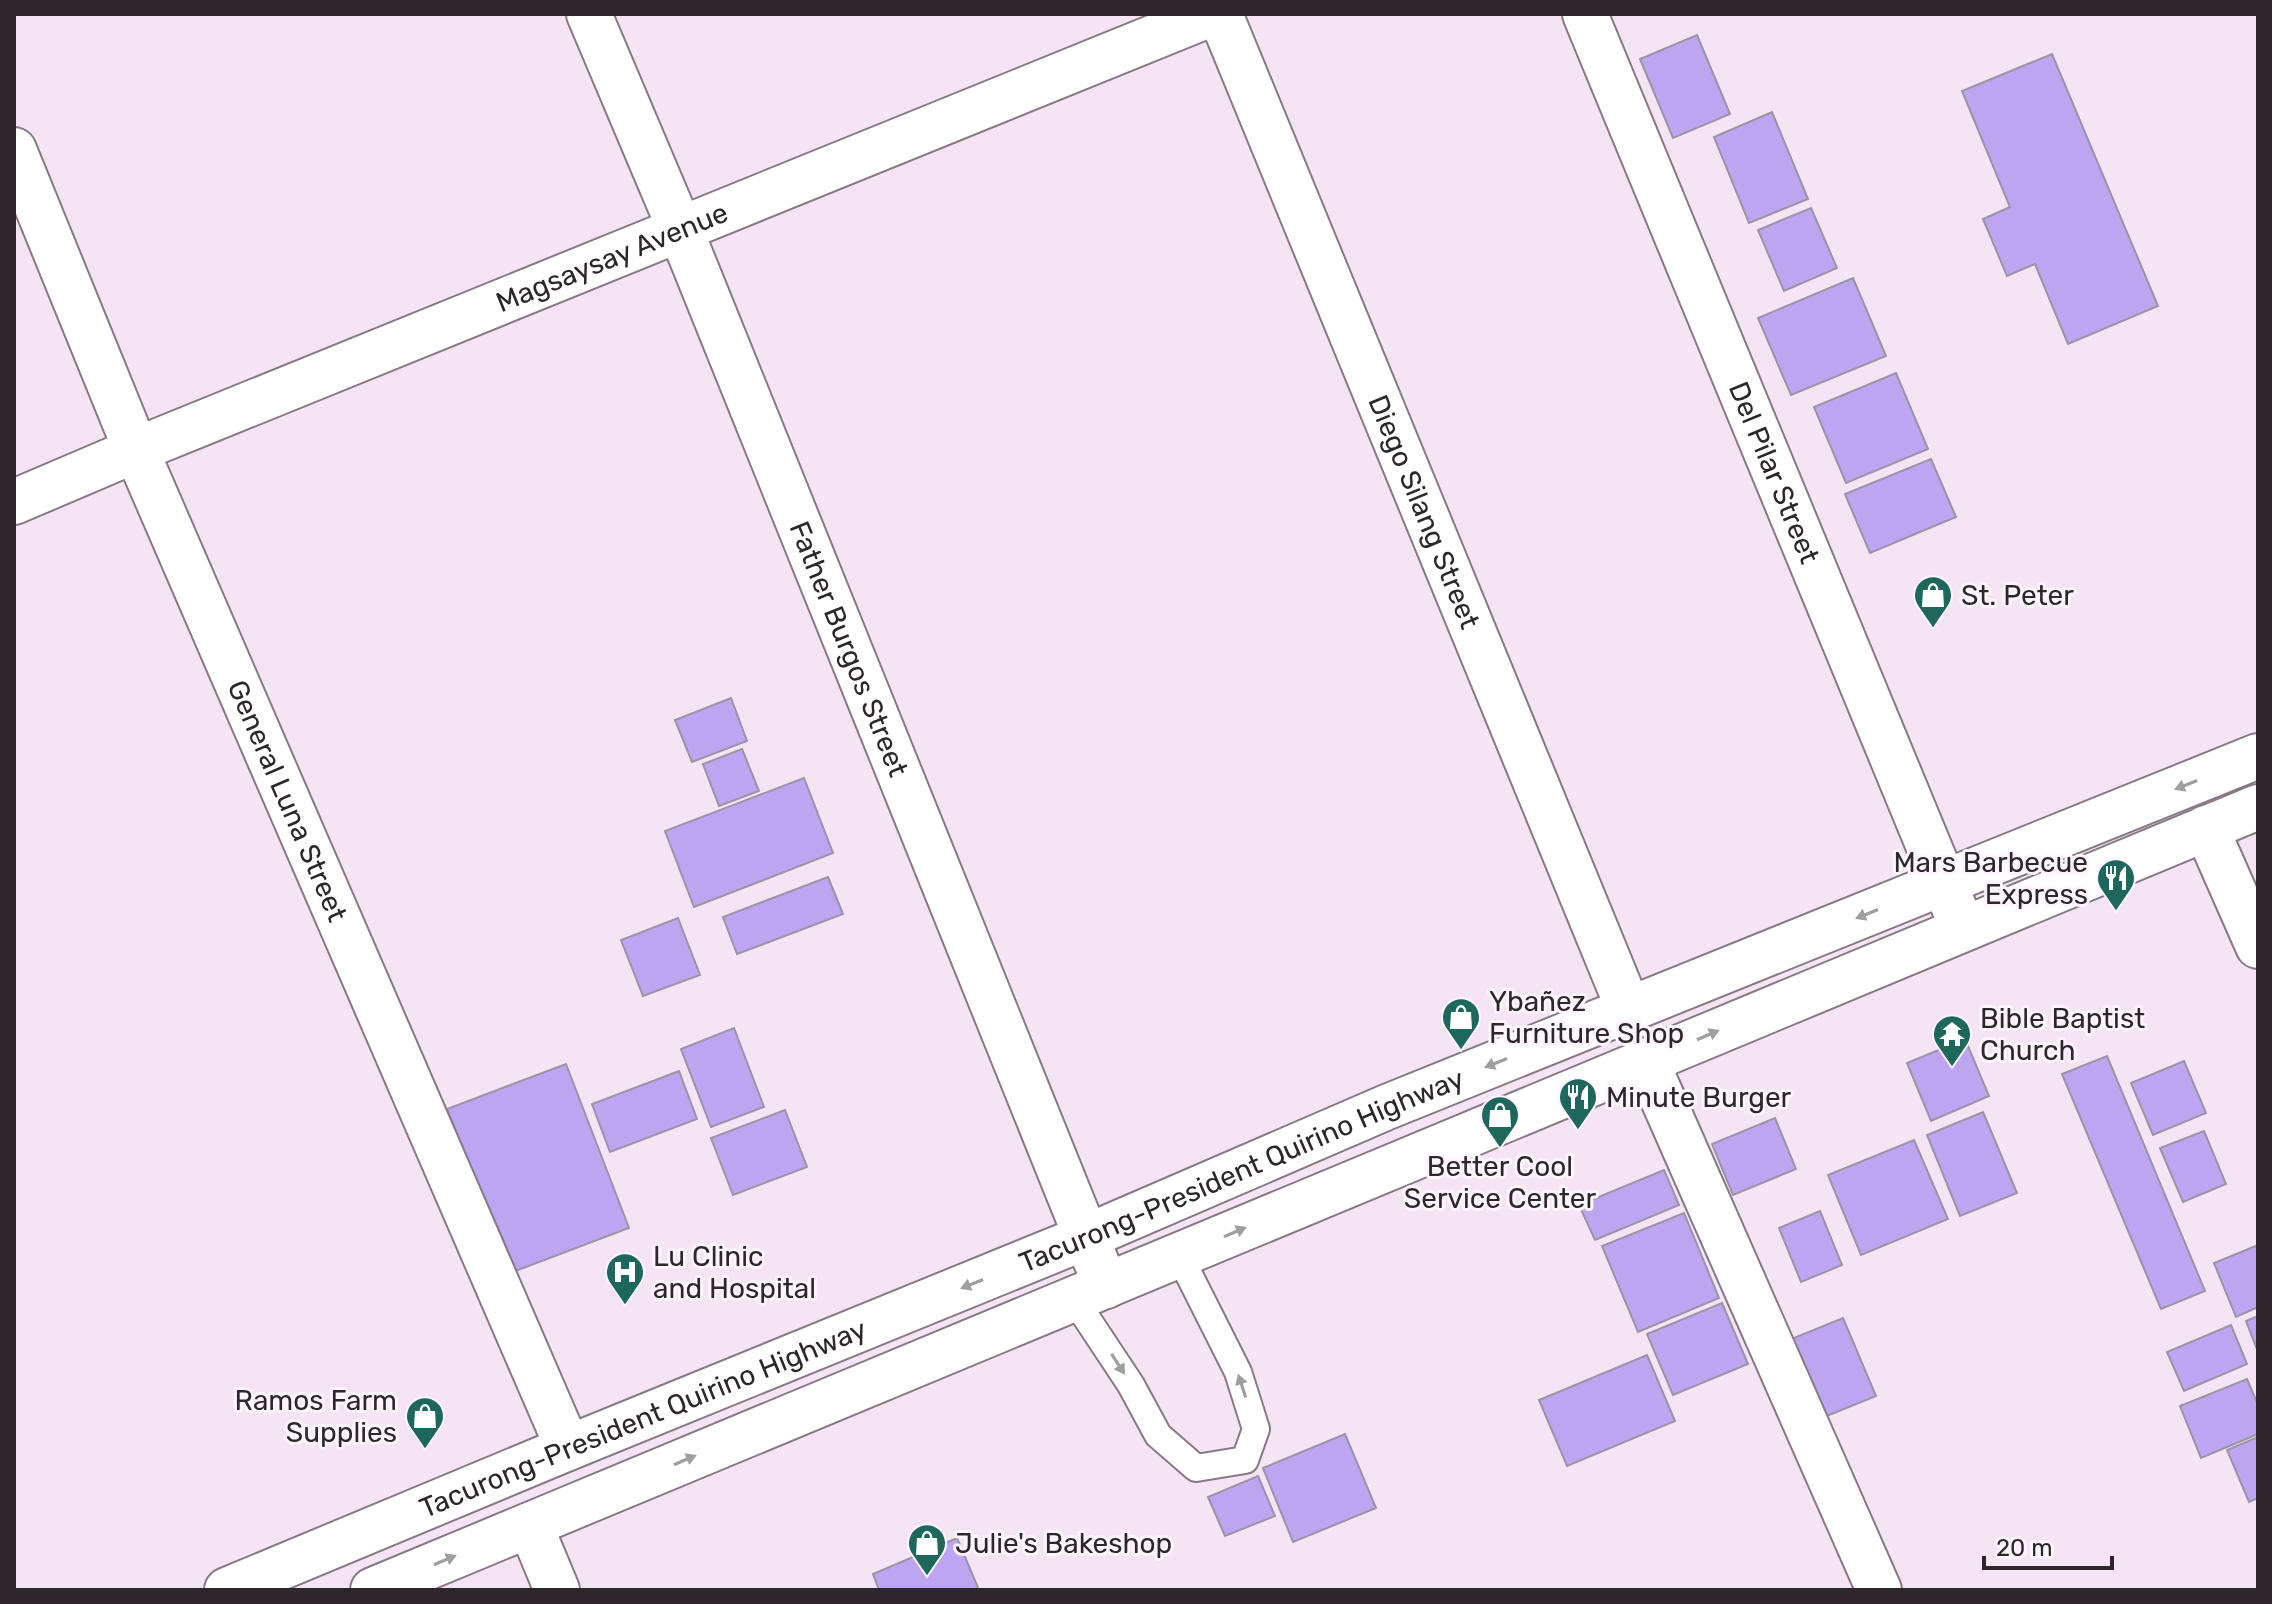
<svg xmlns="http://www.w3.org/2000/svg" width="2272" height="1604" viewBox="0 0 2272 1604" font-family="Rubik,sans-serif">
<style>
.building{fill:#bea5f2;stroke:#9994a6;stroke-width:2}
.lines{fill:none;stroke-linecap:round;stroke-linejoin:round}
.service-casing{stroke:#877986;stroke-width:30}
.minor-casing{stroke:#877986;stroke-width:48}
.trunk-casing{stroke:#877986;stroke-width:48}
.service{stroke:#fff;stroke-width:26}
.minor{stroke:#fff;stroke-width:44}
.trunk{stroke:#fff;stroke-width:44}
.oneway{fill:#a09ea0}
.labels{text-anchor:middle;stroke-width:6;stroke-linejoin:round;paint-order:stroke}
.street-label{font-size:28px;fill:#2d272c;stroke:#fef4fe}
.poi-label{font-size:28px;fill:#2d272c;stroke:#fef4fe;text-anchor:start}
</style>
<rect width="100%" height="100%" fill="#f5e5f4"/>
<!-- building -->
<g class="building">
<path d="M1697,35L1730,114L1673,138L1640,59Z"/>
<path d="M2052,54L2158,306L2068,344L2035,264L2007,276L1983,219L2010,207L1962,91Z"/>
<path d="M1772,112L1808,199L1749,223L1714,137Z"/>
<path d="M1811,208L1837,268L1784,291L1758,230Z"/>
<path d="M1853,278L1886,356L1791,395L1758,318Z"/>
<path d="M1896,373L1928,449L1846,483L1814,407Z"/>
<path d="M1931,459L1956,517L1870,553L1845,494Z"/>
<path d="M731,698L747,741L692,762L675,720Z"/>
<path d="M742,749L759,791L719,806L703,764Z"/>
<path d="M804,778L833,853L694,907L665,831Z"/>
<path d="M828,877L843,914L737,954L723,917Z"/>
<path d="M678,918L700,975L643,996L621,940Z"/>
<path d="M734,1028L764,1107L711,1127L681,1049Z"/>
<path d="M1965,1039L1989,1096L1931,1121L1907,1063Z"/>
<path d="M2107,1056L2205,1291L2161,1309L2062,1074Z"/>
<path d="M2184,1061L2206,1113L2153,1135L2131,1083Z"/>
<path d="M566,1064L629,1228L510,1273L447,1109Z"/>
<path d="M679,1071L697,1119L610,1152L592,1104Z"/>
<path d="M785,1110L807,1167L733,1195L711,1138Z"/>
<path d="M1983,1112L2017,1193L1960,1216L1927,1135Z"/>
<path d="M1775,1118L1796,1169L1733,1195L1712,1144Z"/>
<path d="M2204,1131L2226,1184L2183,1202L2160,1148Z"/>
<path d="M1914,1140L1948,1219L1861,1255L1828,1175Z"/>
<path d="M1664,1170L1679,1205L1595,1240L1579,1205Z"/>
<path d="M1820,1211L1842,1265L1801,1282L1779,1228Z"/>
<path d="M1684,1213L1719,1298L1638,1332L1602,1246Z"/>
<path d="M2258,1245V1307L2236,1317L2214,1263Z"/>
<path d="M1722,1303L1748,1364L1673,1395L1647,1334Z"/>
<path d="M2258,1316V1352L2246,1321Z"/>
<path d="M1843,1318L1876,1396L1822,1418L1789,1340Z"/>
<path d="M2231,1325L2247,1364L2184,1391L2167,1352Z"/>
<path d="M1647,1355L1675,1421L1567,1466L1539,1400Z"/>
<path d="M2247,1379L2258,1405V1434L2201,1458L2180,1406Z"/>
<path d="M1345,1434L1376,1508L1293,1542L1263,1468Z"/>
<path d="M2258,1437V1498L2249,1502L2227,1450Z"/>
<path d="M1258,1476L1275,1516L1225,1536L1208,1497Z"/>
<path d="M957,1538L979,1590H879L873,1574Z"/>
</g>
<g class="lines">
<!-- service casing -->
<g class="service-casing">
<path id="service" d="M1074,1299L1131,1385L1158,1435L1196,1468L1245,1460L1256,1429L1238,1372L1179,1255"/>
</g>
<!-- minor casing -->
<g class="minor-casing">
<g id="minor">
<path id="s1" d="M589,14L680,229L1106,1286"/>
<path id="s2" d="M1220,14L1629,1010"/>
<path id="s3" d="M1585,14L1963,929"/>
<path id="s4" d="M14,150L136,450L568,1448"/>
<path id="s5" d="M14,502L136,450L1211,14"/>
<path d="M2206,828L2258,946"/>
<path d="M1646,1061L1879,1590"/>
<path d="M530,1525L557,1590"/>
</g>
</g>
<!-- trunk casing -->
<g class="trunk-casing">
<g id="trunk">
<path id="s6" d="M227,1590L568,1448L1086,1237L1387,1107L2258,756"/>
<path d="M373,1590L2258,807"/>
</g>
</g>
<!-- service -->
<use href="#service" class="service"/>
<!-- minor -->
<use href="#minor" class="minor"/>
<!-- trunk -->
<use href="#trunk" class="trunk"/>
</g>
<!-- one-way arrows -->
<defs><path id="oneway-solid" d="M-6-.8H1V-3.2L6.5 0L1 3.2V.8H-6Z" transform="scale(2)"/></defs>
<g class="oneway">
<use href="#oneway-solid" transform="translate(2186 785) rotate(158)"/>
<use href="#oneway-solid" transform="translate(1867 914) rotate(158)"/>
<use href="#oneway-solid" transform="translate(1708 1035) rotate(-23)"/>
<use href="#oneway-solid" transform="translate(1496 1063) rotate(158)"/>
<use href="#oneway-solid" transform="translate(1235 1232) rotate(-23)"/>
<use href="#oneway-solid" transform="translate(972 1284) rotate(158)"/>
<use href="#oneway-solid" transform="translate(1118 1364) rotate(57)"/>
<use href="#oneway-solid" transform="translate(1242 1386) rotate(-108)"/>
<use href="#oneway-solid" transform="translate(685 1460) rotate(-23)"/>
<use href="#oneway-solid" transform="translate(445 1560) rotate(-23)"/>
</g>
<!-- icons -->
<defs>
<g id="shop-pin" transform="scale(2)"><path d="M0 17L-7.5 6A9.5 9.5 0 1 1 7.5 6Z" fill="#1e675d" stroke="#fef4fe"/><path d="M-5-2.5h2.3a2.7 3.5 0 0 1 5.4 0H5L5.5 6h-11ZM-1.5-2.5h3a1.5 2.3 0 0 0-3 0Z" fill="#fff"/></g>
<g id="restaurant-pin" transform="scale(2)"><path d="M0 17L-7.5 6A9.5 9.5 0 1 1 7.5 6Z" fill="#1e675d" stroke="#fef4fe"/><path d="M-5-6h1v4h1v-4h1v4h1v-4h1v5L-1.5 .5V6h-2V.5L-5-1ZM5-6V6H3V1.5H1.5Q1.5-4 5-6Z" fill="#fff"/></g>
<g id="temple-pin" transform="scale(2)"><path d="M0 17L-7.5 6A9.5 9.5 0 1 1 7.5 6Z" fill="#1e675d" stroke="#fef4fe"/><path d="M0-6L5-2H3V0L6.5 2.5H4V6H1.5V3h-3V6H-4V2.5H-6.5L-3 0V-2H-5Z" fill="#fff"/></g>
<g id="hospital-pin" transform="scale(2)"><path d="M0 17L-7.5 6A9.5 9.5 0 1 1 7.5 6Z" fill="#1e675d" stroke="#fef4fe"/><path d="M-5-5h3v3.5h4V-5h3V5h-3V1.5h-4V5h-3Z" fill="#fff"/></g>
</defs>
<g fill-rule="evenodd">
<use href="#shop-pin" x="1933" y="595"/>
<use href="#restaurant-pin" x="2116" y="878"/>
<use href="#shop-pin" x="1461" y="1017"/>
<use href="#temple-pin" x="1952" y="1034"/>
<use href="#restaurant-pin" x="1578" y="1097"/>
<use href="#shop-pin" x="1500" y="1115"/>
<use href="#hospital-pin" x="625" y="1272"/>
<use href="#shop-pin" x="425" y="1416"/>
<use href="#shop-pin" x="927" y="1543"/>
</g>
<g class="labels">
<!-- street labels -->
<g class="street-label">
<text dy="10" stroke="none"><textPath href="#s5" startOffset="646">Magsaysay Avenue</textPath></text>
<text dy="10" stroke="none"><textPath href="#s3" startOffset="496">Del Pilar Street</textPath></text>
<text dy="10" stroke="none"><textPath href="#s2" startOffset="538">Diego Silang Street</textPath></text>
<text dy="10" stroke="none"><textPath href="#s1" startOffset="686">Father Burgos Street</textPath></text>
<text dy="10" stroke="none"><textPath href="#s4" startOffset="706">General Luna Street</textPath></text>
<text dy="10" stroke="none"><textPath href="#s6" startOffset="1098">Tacurong-President Quirino Highway</textPath></text>
<text dy="10" stroke="none"><textPath href="#s6" startOffset="450">Tacurong-President Quirino Highway</textPath></text>
</g>
<!-- poi labels -->
<g class="poi-label">
<text x="1961" y="605">St. Peter</text>
<text x="2088" y="872" text-anchor="end">Mars Barbecue<tspan x="2088" dy="32">Express</tspan></text>
<text x="1489" y="1011">Ybañez<tspan x="1489" dy="32">Furniture Shop</tspan></text>
<text x="1980" y="1028">Bible Baptist<tspan x="1980" dy="32">Church</tspan></text>
<text x="1606" y="1107">Minute Burger</text>
<text x="1500" y="1176" text-anchor="middle">Better Cool<tspan x="1500" dy="32">Service Center</tspan></text>
<text x="653" y="1266">Lu Clinic<tspan x="653" dy="32">and Hospital</tspan></text>
<text x="397" y="1410" text-anchor="end">Ramos Farm<tspan x="397" dy="32">Supplies</tspan></text>
<text x="955" y="1553">Julie's Bakeshop</text>
</g>
</g>
<!-- border -->
<rect width="2272" height="1604" fill="none" stroke="#2d272c" stroke-width="32"/>
<!-- scale -->
<path d="M1984 1556v12h128v-12" fill="none" stroke="#2d272c" stroke-width="4"/>
<text x="1996" y="1556" font-size="24" fill="#2d272c" stroke="#fef4fe" stroke-width="6" paint-order="stroke">20 m</text>
</svg>
